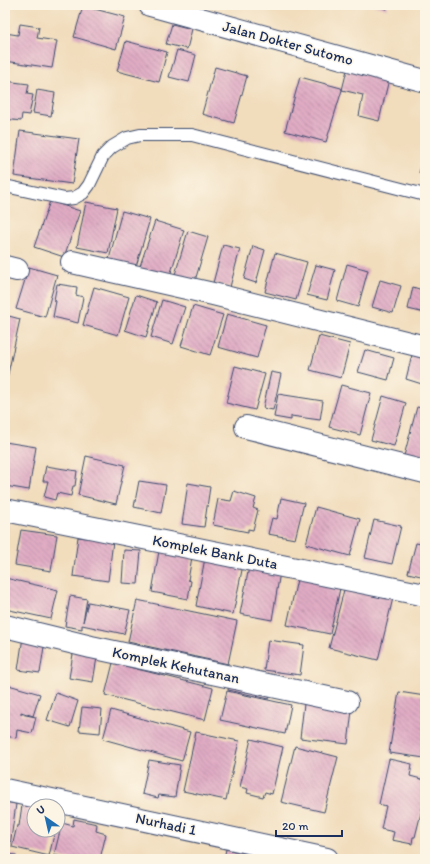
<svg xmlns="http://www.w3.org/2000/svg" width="430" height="864" viewBox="0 0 430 864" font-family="Itim,sans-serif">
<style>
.building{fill:url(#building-back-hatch)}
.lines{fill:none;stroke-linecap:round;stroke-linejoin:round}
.service-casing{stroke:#3b496c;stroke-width:14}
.minor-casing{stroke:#3b496c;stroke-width:24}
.tertiary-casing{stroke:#3b496c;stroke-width:24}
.service{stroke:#fff;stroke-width:12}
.minor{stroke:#fff;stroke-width:22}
.tertiary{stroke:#fff;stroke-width:22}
.labels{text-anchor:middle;stroke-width:3;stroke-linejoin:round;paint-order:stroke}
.street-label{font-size:15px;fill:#1b2f5e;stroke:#fcf5e5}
</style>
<defs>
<pattern id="building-back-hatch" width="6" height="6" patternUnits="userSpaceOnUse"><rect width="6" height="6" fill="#e0acc4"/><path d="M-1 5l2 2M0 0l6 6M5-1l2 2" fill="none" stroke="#b58ca2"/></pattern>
</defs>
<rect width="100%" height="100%" fill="#fcf5e5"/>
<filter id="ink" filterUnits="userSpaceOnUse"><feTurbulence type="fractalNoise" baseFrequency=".025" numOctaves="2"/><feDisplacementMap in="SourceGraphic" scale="8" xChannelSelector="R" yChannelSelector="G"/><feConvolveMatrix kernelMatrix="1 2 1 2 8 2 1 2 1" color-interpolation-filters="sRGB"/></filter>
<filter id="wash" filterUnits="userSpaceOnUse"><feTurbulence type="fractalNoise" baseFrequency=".012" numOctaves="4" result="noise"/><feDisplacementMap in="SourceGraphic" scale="16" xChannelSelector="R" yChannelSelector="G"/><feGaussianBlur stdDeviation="0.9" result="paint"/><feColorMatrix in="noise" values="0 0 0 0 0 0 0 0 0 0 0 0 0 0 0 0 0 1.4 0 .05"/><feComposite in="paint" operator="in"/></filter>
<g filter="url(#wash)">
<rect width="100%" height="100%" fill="#f1dcbb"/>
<g id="blocks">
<!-- building -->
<g class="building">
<path d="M373,5H388L387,9Z"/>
<path d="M83,6L125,17L116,49L74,37Z"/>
<path d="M20,24L39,27L37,38L57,41L52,68L5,61V33L18,35Z"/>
<path d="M172,24L192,29L187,49L166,44Z"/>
<path d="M126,41L167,52L159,82L117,71Z"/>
<path d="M177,50L196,55L189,82L169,77Z"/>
<path d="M215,67L247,76L234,123L202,114Z"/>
<path d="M347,70L389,79L379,121L359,116L363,95L342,90L326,142L285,131L300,77L341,88L342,90Z"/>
<path d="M5,81L29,84L27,94L33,95L29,115L22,114L21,121L5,119Z"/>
<path d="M37,90L55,93L51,116L33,113Z"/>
<path d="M5,128H8L6,147L5,146Z"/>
<path d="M20,131L79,139L72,184L14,176Z"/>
<path d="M425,152V175L419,173Z"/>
<path d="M50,201L80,211L64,257L34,247Z"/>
<path d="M86,202L117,208L108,253L77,247Z"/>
<path d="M122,211L150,219L135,270L108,263Z"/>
<path d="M155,221L184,230L169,279L139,269Z"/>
<path d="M188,231L208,237L194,284L174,278Z"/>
<path d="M223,245L240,249L230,287L213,283Z"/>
<path d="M253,246L265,250L256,283L244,279Z"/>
<path d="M275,253L307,262L296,300L265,292Z"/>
<path d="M347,264L368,270L358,307L337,301Z"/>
<path d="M316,265L335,270L327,300L307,295Z"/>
<path d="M29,267L57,275L45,317L16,309Z"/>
<path d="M380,280L401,286L393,313L372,307Z"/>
<path d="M57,284L77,287L76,295L83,297L78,323L53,317L56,301L54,300Z"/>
<path d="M94,287L129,297L118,335L83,325Z"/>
<path d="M413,287L425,291V313L408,309Z"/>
<path d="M136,295L157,302L146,337L125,330Z"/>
<path d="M162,300L185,307L173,344L151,337Z"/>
<path d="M193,306L223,315L210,355L181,346Z"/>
<path d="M227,314L266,325L257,358L218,347Z"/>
<path d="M5,315L20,319L6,383H5Z"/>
<path d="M319,336L350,344L341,378L310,370Z"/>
<path d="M365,350L394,358L388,380L358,372Z"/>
<path d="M412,355L425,359V385L406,379Z"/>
<path d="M235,366L265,374L255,410L226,403Z"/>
<path d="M271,372L281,374L273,410L263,408Z"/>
<path d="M341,385L371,393L360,435L329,427Z"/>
<path d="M278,394L323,401L320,420L291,416V420L274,417Z"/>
<path d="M383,396L406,403L394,446L371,440Z"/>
<path d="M417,407L425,409V461L404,456Z"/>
<path d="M5,442L36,447L29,490L5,486Z"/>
<path d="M86,456L125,465L116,504L78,495Z"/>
<path d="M46,466L77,471L75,486H73L71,496L57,493L55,500L44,497L48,481H43Z"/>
<path d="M139,481L166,485L161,513L134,507Z"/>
<path d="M188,483L210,487L204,527L182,524Z"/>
<path d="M234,491L256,498L253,508L258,510L253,530L248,529V532L213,525L218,499L231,501Z"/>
<path d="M281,498L304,503L295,539L268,534L272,518L277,519Z"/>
<path d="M316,507L360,519L350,556L306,544Z"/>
<path d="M374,520L401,526L392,564L365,558Z"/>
<path d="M5,524H8L6,555H5Z"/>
<path d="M21,530L57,535L51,571L15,565Z"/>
<path d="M78,537L113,541L108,581L73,576Z"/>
<path d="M416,543L425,545V577L408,573Z"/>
<path d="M124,550L141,551L138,584L122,583Z"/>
<path d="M159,551L192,557L188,580L191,581L188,599L152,592Z"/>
<path d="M205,558L243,565L233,614L196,606Z"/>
<path d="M249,567L280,572L272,620L240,614Z"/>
<path d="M298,575L341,584L330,634L287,625Z"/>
<path d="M5,578L58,590L51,619L5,609Z"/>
<path d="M345,586L393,598L378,660L329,648Z"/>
<path d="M70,596L87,599L83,622L88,602L130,610L124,634L82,625V629L65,626Z"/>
<path d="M137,600L237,621L228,664L128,642Z"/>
<path d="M23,637L45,640L40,673L18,670Z"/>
<path d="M268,640L304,645L300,675L264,670Z"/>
<path d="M74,648L98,651L93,682L69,678Z"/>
<path d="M113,663L213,688L205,720L105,695Z"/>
<path d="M230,678L272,687L269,699L228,690Z"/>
<path d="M5,684L40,694L33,716L21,712V714L36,717L32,733L17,730L16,738L5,736Z"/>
<path d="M227,691L291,705L285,734L220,720Z"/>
<path d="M399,692L425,696V758L389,753Z"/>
<path d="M56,693L78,701L70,727L47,720Z"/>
<path d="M304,704L352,710L348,744L300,738Z"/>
<path d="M82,707L102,709L100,733L79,731Z"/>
<path d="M111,710L190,732L182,761L103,739Z"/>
<path d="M196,732L239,741L226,800L183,791Z"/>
<path d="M251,739L283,747L272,794L265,792L263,797L247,793L248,789L240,787Z"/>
<path d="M295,746L338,757L324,812L281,802Z"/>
<path d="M389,759L412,764L410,776L425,780V797L415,837H413L412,844L392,840L394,832L381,829L386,806L379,804Z"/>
<path d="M149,760L180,765L175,797L159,795L158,798L142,794Z"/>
<path d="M5,802L16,804L10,846H5Z"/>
<path d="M22,805L34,807V830L54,835L49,856L12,847L17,826H19Z"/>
<path d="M74,819L97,824L96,831L106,834L100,859H70L54,855L62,823L73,826Z"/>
<path d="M226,849L252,855L251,859H224Z"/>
<path d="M5,854L16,855L15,859H5Z"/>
</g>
</g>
</g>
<g filter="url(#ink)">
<use href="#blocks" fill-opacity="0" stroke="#3b496c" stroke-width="1"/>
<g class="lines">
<!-- service casing -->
<g class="service-casing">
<path id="service" d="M5,186L65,199L74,198L83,193L89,185L103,156L112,147L127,138L140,135H192L425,195"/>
</g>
<!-- minor casing -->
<g class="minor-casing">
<g id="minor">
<path d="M72,262L213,294L425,347"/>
<path d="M5,267L17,270"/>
<path d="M246,427L425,472"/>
<path d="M5,510L425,595"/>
<path d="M5,626L91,647L347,702"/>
<path d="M5,790L327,859"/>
</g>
</g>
<!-- tertiary casing -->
<g class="tertiary-casing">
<path id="tertiary" d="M150,5L425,81"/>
</g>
<!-- service -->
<use href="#service" class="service"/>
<!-- minor -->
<use href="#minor" class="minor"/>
<!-- tertiary -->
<use href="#tertiary" class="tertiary"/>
</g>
</g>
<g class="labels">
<!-- street labels -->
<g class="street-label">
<text transform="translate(288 43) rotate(15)" y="5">Jalan Dokter Sutomo</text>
<text transform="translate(215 552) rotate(11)" y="5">Komplek Bank Duta</text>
<text transform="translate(176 665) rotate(12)" y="5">Komplek Kehutanan</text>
<text transform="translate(166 824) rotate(12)" y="5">Nurhadi 1</text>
</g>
</g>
<!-- margin -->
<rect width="430" height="864" fill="none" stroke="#fcf5e5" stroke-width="20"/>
<!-- north arrow -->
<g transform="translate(46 818) rotate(326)"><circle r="19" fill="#fcf5e5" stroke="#a2a6af"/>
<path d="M0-3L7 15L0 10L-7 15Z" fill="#1f6fb2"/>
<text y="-6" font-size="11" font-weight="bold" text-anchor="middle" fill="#1b2f5e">U</text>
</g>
<!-- scale -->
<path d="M276 830v6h66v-6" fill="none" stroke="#1b2f5e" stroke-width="2"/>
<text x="282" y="830" font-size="12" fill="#1b2f5e" stroke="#fcf5e5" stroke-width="3" paint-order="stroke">20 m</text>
</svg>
